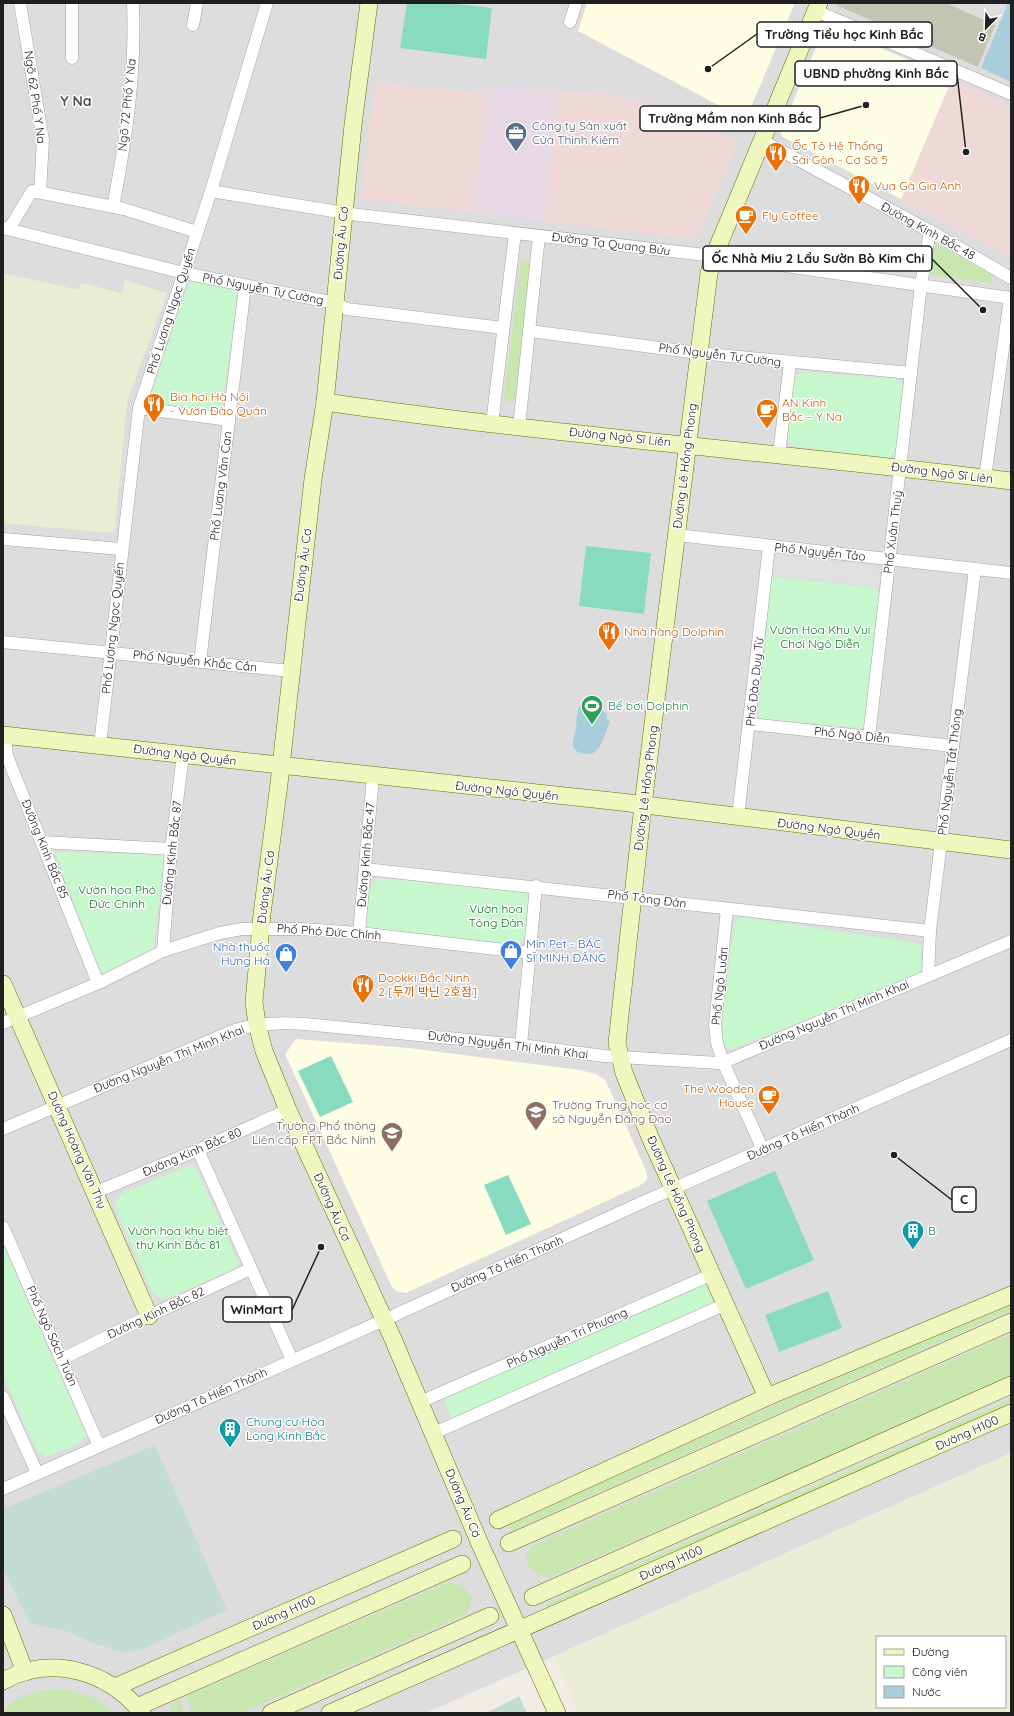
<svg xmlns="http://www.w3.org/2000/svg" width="1014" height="1716" viewBox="0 0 1014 1716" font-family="Quicksand,'Noto Sans KR',sans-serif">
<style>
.residential{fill:#dedddd}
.commercial{fill:#efd9d7}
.industrial{fill:#e8d9e5}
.education{fill:#fcfde2}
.construction{fill:#c3c4b2}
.farmland{fill:#eaedd3;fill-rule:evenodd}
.grass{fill:#c7e7af}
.wetland{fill:#c4ddd3}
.park{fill:#c6f7cd}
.pitch{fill:#89dbc0}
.parking{fill:#e0e0e0}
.water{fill:#a9cddb}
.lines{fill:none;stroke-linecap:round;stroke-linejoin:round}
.street-casing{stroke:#a4a4a4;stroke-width:13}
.secondary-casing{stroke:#61730b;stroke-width:18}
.street{stroke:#fff;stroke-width:12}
.secondary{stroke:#f0f7be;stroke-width:17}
.labels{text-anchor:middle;stroke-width:3;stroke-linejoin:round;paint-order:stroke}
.street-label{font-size:12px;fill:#202020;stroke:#fff}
.service-label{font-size:12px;fill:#4e5e75;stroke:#fff;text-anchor:start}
.food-label{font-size:12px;fill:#c56008;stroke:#fff;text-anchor:start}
.park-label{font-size:12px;fill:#117a20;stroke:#fff}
.leisure-label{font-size:12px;fill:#27864d;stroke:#fff;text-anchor:start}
.shop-label{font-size:12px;fill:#366cbe;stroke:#fff;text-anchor:start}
.education-label{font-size:12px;fill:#785e54;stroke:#fff;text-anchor:start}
.culture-label{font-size:12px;fill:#0d838f;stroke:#fff;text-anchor:start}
.quarter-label{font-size:14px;font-weight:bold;fill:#535353;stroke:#fff}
.leader{fill:none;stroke:#202020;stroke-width:1.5}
.callout-dot{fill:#202020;stroke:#fff;stroke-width:1.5}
.callout{fill:#fff;stroke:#202020;stroke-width:1.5}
.callout-label{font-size:13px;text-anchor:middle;font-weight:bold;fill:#202020}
</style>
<rect width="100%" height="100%" fill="#f0ede7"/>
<!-- residential -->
<path class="residential" d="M3,3H1011V1453L426,1713H3Z"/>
<!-- commercial -->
<g class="commercial">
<path d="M952,79L1011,105V258L901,199Z"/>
<path d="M375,82L487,94L473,212L361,199Z"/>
<path d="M558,92L606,93L648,104L736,140L738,144L734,152L699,235L694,237H675L544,221Z"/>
</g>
<!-- industrial -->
<path class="industrial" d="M488,86L558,92L544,221L473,212Z"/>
<!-- education -->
<g class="education">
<path d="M587,3H795L751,107L737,115L578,31Z"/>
<path d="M835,28L952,79L901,199L783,137L780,132L821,36Z"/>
<path d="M296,1039L408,1048L580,1070L596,1074L605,1080L610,1090L647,1173V1178L645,1182L639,1186L406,1293L396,1291L392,1287L285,1054Z"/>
</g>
<!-- construction -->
<path class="construction" d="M836,3H946L995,25L978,67L836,5Z"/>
<!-- farmland -->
<g class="farmland">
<path d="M3,273L79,290L81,283L122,293L125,280L167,293L127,402L115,529L109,533L3,523Z"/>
<path d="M1011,1454V1713H579L554,1657ZM877,1637H1005V1707H877Z"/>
</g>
<!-- grass -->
<g class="grass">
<path d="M936,244L990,273L993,278L991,283L931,275L933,248Z"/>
<path d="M525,260L528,261L530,266L515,398L513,401L507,402L504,398L521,261Z"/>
<path d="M1011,1302V1310L515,1529L509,1528L508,1525L511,1521Z"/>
<path d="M1011,1334V1376L550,1577L537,1574L528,1566L526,1556L532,1546Z"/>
<path d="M1011,1399V1407L546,1609L545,1607L548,1603Z"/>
<path d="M450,1582L464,1587L472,1599L468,1611L460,1617L241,1713H193L186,1696Z"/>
<path d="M60,1689C81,1692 99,1698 115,1713H3V1709C20,1695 38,1690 60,1689Z"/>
<path d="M179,1699L185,1713H169L172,1705Z"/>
</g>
<!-- wetland -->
<g class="wetland">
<path d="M155,1445L227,1610L143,1649L126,1653L93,1643L66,1631L36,1625L29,1622L3,1569V1509Z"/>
<path d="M519,1696L527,1713H486Z"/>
</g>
<!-- park -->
<g class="park">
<path d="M192,280L236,288L238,293L222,404L216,411L155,403L150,399L187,287Z"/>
<path d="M802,372L897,379L903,384L897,451L889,458L792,446L787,440L794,378Z"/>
<path d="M775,577L875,588L880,594L864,728L758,719L771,580Z"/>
<path d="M55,852L165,855L153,952L101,976Z"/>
<path d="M378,878L524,891L531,900L526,939L513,945L367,929C360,920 367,884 378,878Z"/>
<path d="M742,917L916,943L921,946V971L917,975L731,1050L722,1045L723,1006L735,923Z"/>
<path d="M190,1165L196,1169L239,1263L237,1268L163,1300L153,1294L114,1205L121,1194Z"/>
<path d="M3,1244L86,1435L81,1443L46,1457L37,1451L3,1375Z"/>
<path d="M705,1284L714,1304L452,1419L443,1398Z"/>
</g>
<!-- pitch -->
<g class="pitch">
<path d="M407,3H448L492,8L486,59L400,48Z"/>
<path d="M586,546L651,553L644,614L579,606Z"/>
<path d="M331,1056L353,1102L320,1117L298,1071Z"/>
<path d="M775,1171L814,1260L746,1289L707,1201Z"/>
<path d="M508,1175L531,1224L506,1235L484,1185Z"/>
<path d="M828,1291L842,1328L779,1352L765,1315Z"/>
</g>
<!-- parking -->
<path class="parking" d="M778,555L875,566L881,573L880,592L875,587L775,576L771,579L774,558Z"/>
<!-- water -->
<g class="water">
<path d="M1008,3H1011V82L981,68Z"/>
<path d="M591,702L596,705L597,709H600L607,714V719L610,722C606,730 603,744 597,750C594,754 590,754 586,754C567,752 574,739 576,728C577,720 576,714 579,707Z"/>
</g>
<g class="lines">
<!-- street casing -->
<g class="street-casing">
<g id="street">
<path d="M20,3L43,140L40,192"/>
<path d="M816,11L1011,94"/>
<path d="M570,22L576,3"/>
<path d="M193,25L197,3"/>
<path d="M72,58V3"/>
<path d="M761,140L930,231L1011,278"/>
<path d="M211,191L351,214L714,256L1011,298"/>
<path d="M113,207C126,140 136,72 133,3"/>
<path d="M3,228L184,273L335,303L347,309L503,328"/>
<path d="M9,229L32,191L124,209L197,232"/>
<path d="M530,331L698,353L911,373"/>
<path d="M139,408L229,420"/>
<path d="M492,424L515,233"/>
<path d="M519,427L539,236"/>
<path d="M779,454L790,363"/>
<path d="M985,478L1010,298"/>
<path d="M677,535L1011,573"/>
<path d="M3,539L121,549"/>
<path d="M3,642L291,671"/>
<path d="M200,662L245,286"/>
<path d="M750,724L953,746"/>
<path d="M5,736L7,756L98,983"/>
<path d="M869,737L921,285L930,231"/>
<path d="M100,745L139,408L211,191L267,3"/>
<path d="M738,817L769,546"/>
<path d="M42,842L171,849"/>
<path d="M365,869C553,888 742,911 930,931"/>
<path d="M727,909L715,1024L717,1043L723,1062L763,1150"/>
<path d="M359,933L373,777"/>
<path d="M163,951L171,849L183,755"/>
<path d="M928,975L930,931L975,569"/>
<path d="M3,1023L101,982L163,951L220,933L242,929H302L359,933L530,953"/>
<path d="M521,1045L536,886"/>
<path d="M3,1129L235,1030C259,1023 280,1022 305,1024L521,1045L604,1056L718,1063L731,1059L1011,941"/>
<path d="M198,1150L292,1360"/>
<path d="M96,1192L198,1150L288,1110"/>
<path d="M3,1227L99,1446"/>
<path d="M62,1359L149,1316L250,1269"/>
<path d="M3,1397L37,1473"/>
<path d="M420,1402L713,1274"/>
<path d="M434,1433L726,1304"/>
<path d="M3,1489L384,1320L643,1202L1011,1040"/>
</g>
</g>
<!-- secondary casing -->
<g class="secondary-casing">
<g id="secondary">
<path d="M369,3L353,125L325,402L313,479L279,784L262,914L254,1002L257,1024L264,1051L288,1110L393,1339L480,1544L557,1713"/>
<path d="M325,402C553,435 782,453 1011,481"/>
<path d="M3,735L621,802L1011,850"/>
<path d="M3,984L149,1316"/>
<path d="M767,1397L650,1137L624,1073L617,1043L643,805L709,273L714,256L819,3"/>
<path d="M498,1520L767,1397L1011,1295"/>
<path d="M509,1543L1011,1322"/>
<path d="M533,1597L1011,1385"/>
<path d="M3,1615L25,1672"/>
<path d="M3,1681C52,1654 108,1671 142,1713"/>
<path d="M115,1687L453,1539"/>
<path d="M137,1707L462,1564"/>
<path d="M271,1713L490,1616"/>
<path d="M330,1713L1011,1413"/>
</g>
</g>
<!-- street -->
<use href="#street" class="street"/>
<!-- secondary -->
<use href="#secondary" class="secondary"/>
</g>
<!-- icons -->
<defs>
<g id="office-pin" transform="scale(1.15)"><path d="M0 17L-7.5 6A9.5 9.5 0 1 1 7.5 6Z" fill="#5c6f8a" stroke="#fff"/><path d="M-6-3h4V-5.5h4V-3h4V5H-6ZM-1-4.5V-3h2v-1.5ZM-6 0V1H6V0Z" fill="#fff"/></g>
<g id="restaurant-pin" transform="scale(1.15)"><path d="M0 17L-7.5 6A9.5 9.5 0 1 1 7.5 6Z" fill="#e8710a" stroke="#fff"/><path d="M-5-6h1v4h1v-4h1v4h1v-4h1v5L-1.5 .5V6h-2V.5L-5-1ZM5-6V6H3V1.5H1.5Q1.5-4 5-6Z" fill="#fff"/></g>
<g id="cafe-pin" transform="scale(1.15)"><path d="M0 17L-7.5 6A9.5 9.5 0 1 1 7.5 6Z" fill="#e8710a" stroke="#fff"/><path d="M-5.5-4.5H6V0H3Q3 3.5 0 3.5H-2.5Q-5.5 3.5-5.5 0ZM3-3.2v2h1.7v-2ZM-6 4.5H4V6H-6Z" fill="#fff"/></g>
<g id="stadium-pin" transform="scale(1.15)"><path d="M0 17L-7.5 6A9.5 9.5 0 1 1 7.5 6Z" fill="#2e9e5b" stroke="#fff"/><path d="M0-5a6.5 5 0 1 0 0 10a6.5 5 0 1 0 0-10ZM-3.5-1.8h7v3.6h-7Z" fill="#fff"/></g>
<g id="shop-pin" transform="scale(1.15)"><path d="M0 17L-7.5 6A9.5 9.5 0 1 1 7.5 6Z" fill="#3f7fe0" stroke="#fff"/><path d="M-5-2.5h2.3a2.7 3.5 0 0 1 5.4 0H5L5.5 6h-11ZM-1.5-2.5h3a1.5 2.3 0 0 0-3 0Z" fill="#fff"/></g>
<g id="school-pin" transform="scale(1.15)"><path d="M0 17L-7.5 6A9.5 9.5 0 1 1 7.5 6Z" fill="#8d6e63" stroke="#fff"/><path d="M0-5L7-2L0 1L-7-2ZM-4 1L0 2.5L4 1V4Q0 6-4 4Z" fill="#fff"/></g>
<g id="building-pin" transform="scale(1.15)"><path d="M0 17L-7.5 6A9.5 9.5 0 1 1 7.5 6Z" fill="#0f9aa8" stroke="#fff"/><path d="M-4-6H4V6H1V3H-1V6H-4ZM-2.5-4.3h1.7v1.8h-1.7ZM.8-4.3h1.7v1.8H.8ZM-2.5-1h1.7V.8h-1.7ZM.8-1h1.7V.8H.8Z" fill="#fff"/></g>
</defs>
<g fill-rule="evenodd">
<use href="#office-pin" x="516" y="133"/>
<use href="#restaurant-pin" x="776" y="153"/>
<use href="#restaurant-pin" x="859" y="186"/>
<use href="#cafe-pin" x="746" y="216"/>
<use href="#restaurant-pin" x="154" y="404"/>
<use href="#cafe-pin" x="767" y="410"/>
<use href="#restaurant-pin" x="609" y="632"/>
<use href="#stadium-pin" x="592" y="706"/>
<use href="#shop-pin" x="511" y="951"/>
<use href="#shop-pin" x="286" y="954"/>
<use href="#restaurant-pin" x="363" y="985"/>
<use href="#cafe-pin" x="769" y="1096"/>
<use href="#school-pin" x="536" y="1112"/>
<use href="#school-pin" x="392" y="1133"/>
<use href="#building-pin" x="913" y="1231"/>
<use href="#building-pin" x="230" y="1429"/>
</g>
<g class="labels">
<!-- street labels -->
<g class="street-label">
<text transform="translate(35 97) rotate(82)" y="4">Ngõ 62 Phố Y Na</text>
<text transform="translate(127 105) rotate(-84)" y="4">Ngõ 72 Phố Y Na</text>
<text transform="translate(928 231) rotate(29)" y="4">Đường Kinh Bắc 48</text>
<text transform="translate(341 243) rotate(-85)" y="4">Đường Âu Cơ</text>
<text transform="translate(611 244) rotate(7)" y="4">Đường Tạ Quang Bửu</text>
<text transform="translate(263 289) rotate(11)" y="4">Phố Nguyễn Tự Cường</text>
<text transform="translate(171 311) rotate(-72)" y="4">Phố Lương Ngọc Quyến</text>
<text transform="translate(720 355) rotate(7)" y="4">Phố Nguyễn Tự Cường</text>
<text transform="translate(620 437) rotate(6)" y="4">Đường Ngô Sĩ Liên</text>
<text transform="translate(685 466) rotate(-83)" y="4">Đường Lê Hồng Phong</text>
<text transform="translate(942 473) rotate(7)" y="4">Đường Ngô Sĩ Liên</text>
<text transform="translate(221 486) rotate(-83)" y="4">Phố Lương Văn Can</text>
<text transform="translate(893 532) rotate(-83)" y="4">Phố Xuân Thuỷ</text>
<text transform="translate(820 552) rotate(6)" y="4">Phố Nguyễn Tảo</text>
<text transform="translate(303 565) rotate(-83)" y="4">Đường Âu Cơ</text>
<text transform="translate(113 628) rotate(-84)" y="4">Phố Lương Ngọc Quyến</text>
<text transform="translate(195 661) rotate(6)" y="4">Phố Nguyễn Khắc Cần</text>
<text transform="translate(755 682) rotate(-84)" y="4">Phố Đào Duy Từ</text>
<text transform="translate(852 735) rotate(6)" y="4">Phố Ngô Diễn</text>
<text transform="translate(185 755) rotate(7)" y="4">Đường Ngô Quyền</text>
<text transform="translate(950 772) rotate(-83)" y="4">Phố Nguyễn Tất Thông</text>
<text transform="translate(646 788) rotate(-83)" y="4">Đường Lê Hồng Phong</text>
<text transform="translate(507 791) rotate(6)" y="4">Đường Ngô Quyền</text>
<text transform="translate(829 829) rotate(7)" y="4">Đường Ngô Quyền</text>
<text transform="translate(45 849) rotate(68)" y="4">Đường Kinh Bắc 85</text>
<text transform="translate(172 853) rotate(-84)" y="4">Đường Kinh Bắc 87</text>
<text transform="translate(366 855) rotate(-85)" y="4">Đường Kinh Bắc 47</text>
<text transform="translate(266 887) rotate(-83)" y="4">Đường Âu Cơ</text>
<text transform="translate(647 899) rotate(7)" y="4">Phố Tông Đản</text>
<text transform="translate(329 932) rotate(4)" y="4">Phố Phó Đức Chính</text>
<text transform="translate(720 986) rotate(-84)" y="4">Phố Ngô Luân</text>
<text transform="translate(834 1015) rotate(-23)" y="4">Đường Nguyễn Thị Minh Khai</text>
<text transform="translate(508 1045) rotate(7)" y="4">Đường Nguyễn Thị Minh Khai</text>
<text transform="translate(169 1059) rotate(-22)" y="4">Đường Nguyễn Thị Minh Khai</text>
<text transform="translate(803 1132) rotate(-24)" y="4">Đường Tô Hiến Thành</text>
<text transform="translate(77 1150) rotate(66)" y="4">Đường Hoàng Văn Thụ</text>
<text transform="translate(192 1152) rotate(-23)" y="4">Đường Kinh Bắc 80</text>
<text transform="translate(676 1194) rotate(66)" y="4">Đường Lê Hồng Phong</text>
<text transform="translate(332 1207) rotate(66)" y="4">Đường Âu Cơ</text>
<text transform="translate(507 1264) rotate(-24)" y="4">Đường Tô Hiến Thành</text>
<text transform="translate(156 1313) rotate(-25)" y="4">Đường Kinh Bắc 82</text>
<text transform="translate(52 1336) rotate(66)" y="4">Phố Ngô Sách Tuân</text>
<text transform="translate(567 1338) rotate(-24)" y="4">Phố Nguyễn Tri Phương</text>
<text transform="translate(211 1396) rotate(-24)" y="4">Đường Tô Hiến Thành</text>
<text transform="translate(967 1433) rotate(-24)" y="4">Đường H100</text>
<text transform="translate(463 1503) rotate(67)" y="4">Đường Âu Cơ</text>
<text transform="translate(671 1563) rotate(-24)" y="4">Đường H100</text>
<text transform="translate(284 1613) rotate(-24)" y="4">Đường H100</text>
</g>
<!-- service labels -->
<g class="service-label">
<text x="532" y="130">Công ty Sản xuất<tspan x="532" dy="14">Cửa Thịnh Kiệm</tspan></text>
</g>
<!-- food labels -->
<g class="food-label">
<text x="792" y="150">Ốc Tô Hệ Thống<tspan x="792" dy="14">Sài Gòn - Cơ Sở 5</tspan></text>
<text x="874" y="190">Vua Gà Gia Anh</text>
<text x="762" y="220">Fly Coffee</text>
<text x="170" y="401">Bia hơi Hà Nội<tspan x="170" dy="14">- Vườn Đào Quán</tspan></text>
<text x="782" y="407">AN Kinh<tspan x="782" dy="14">Bắc – Y Na</tspan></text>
<text x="624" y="636">Nhà hàng Dolphin</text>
<text x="378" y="982">Dookki Bắc Ninh<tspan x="378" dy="14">2 [두끼 박닌 2호점]</tspan></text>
<text x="754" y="1093" text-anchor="end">The Wooden<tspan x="754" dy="14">House</tspan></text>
</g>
<!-- park labels -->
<g class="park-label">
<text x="820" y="634">Vườn Hoa Khu Vui<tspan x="820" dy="14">Chơi Ngô Diễn</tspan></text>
<text x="117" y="894">Vườn hoa Phó<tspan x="117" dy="14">Đức Chính</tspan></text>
<text x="496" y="913">Vườn hoa<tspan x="496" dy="14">Tông Đản</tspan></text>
<text x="178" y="1235">Vườn hoa khu biệt<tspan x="178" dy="14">thự Kinh Bắc 81</tspan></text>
</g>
<!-- leisure labels -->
<g class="leisure-label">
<text x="608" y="710">Bể bơi Dolphin</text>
</g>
<!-- shop labels -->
<g class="shop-label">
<text x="526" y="948">Min Pet - BÁC<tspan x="526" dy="14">SĨ MINH ĐẶNG</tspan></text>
<text x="270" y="951" text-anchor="end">Nhà thuốc<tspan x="270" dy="14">Hưng Hà</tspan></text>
</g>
<!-- education labels -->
<g class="education-label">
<text x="552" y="1109">Trường Trung học cơ<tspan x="552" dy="14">sở Nguyễn Đăng Đạo</tspan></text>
<text x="376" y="1130" text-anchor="end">Trường Phổ thông<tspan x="376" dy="14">Liên cấp FPT Bắc Ninh</tspan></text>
</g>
<!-- culture labels -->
<g class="culture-label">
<text x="928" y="1235">B</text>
<text x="246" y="1426">Chung cư Hòa<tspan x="246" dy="14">Long Kinh Bắc</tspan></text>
</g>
<!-- quarter labels -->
<g class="quarter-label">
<text x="76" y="106">Y Na</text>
</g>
</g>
<!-- callouts -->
<path class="leader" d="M708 69L757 34M966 152L957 74M866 105L820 118M983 310L932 259M894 1155L952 1200M321 1247L292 1310"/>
<g class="callout-dot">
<circle cx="708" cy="69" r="4"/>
<circle cx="966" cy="152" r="4"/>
<circle cx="866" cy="105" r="4"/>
<circle cx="983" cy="310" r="4"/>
<circle cx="894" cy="1155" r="4"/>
<circle cx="321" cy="1247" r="4"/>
</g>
<g class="callout">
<rect x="757" y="22" width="175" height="25" rx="4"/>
<rect x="795" y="61" width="162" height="25" rx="4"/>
<rect x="640" y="106" width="180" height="25" rx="4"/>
<rect x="703" y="246" width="229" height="25" rx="4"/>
<rect x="952" y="1187" width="24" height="25" rx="4"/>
<rect x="223" y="1297" width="69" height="25" rx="4"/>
</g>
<g class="callout-label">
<text x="844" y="39">Trường Tiểu học Kinh Bắc</text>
<text x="876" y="78">UBND phường Kinh Bắc</text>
<text x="730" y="123">Trường Mầm non Kinh Bắc</text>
<text x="818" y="263">Ốc Nhà Miu 2 Lẩu Sườn Bò Kim Chi</text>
<text x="964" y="1204">C</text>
<text x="257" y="1314">WinMart</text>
</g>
<!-- border -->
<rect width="1014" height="1716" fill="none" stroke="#202020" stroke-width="8"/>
<!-- legend -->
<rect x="876" y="1636" width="130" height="72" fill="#ffffff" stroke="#a6a6a6"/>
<rect x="884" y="1649" width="20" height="6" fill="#f0f7be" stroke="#a6a6a6"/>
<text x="912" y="1656" font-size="12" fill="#202020">Đường</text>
<rect x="884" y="1666" width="20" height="12" fill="#c6f7cd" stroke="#a6a6a6"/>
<text x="912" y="1676" font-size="12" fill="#202020">Công viên</text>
<rect x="884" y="1686" width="20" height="12" fill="#a9cddb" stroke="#a6a6a6"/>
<text x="912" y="1696" font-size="12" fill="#202020">Nước</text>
<!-- north arrow -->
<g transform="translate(986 28) rotate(203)" stroke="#ffffff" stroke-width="3" paint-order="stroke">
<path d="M0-3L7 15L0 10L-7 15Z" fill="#202020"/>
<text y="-6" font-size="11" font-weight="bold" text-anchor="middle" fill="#202020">B</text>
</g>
</svg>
